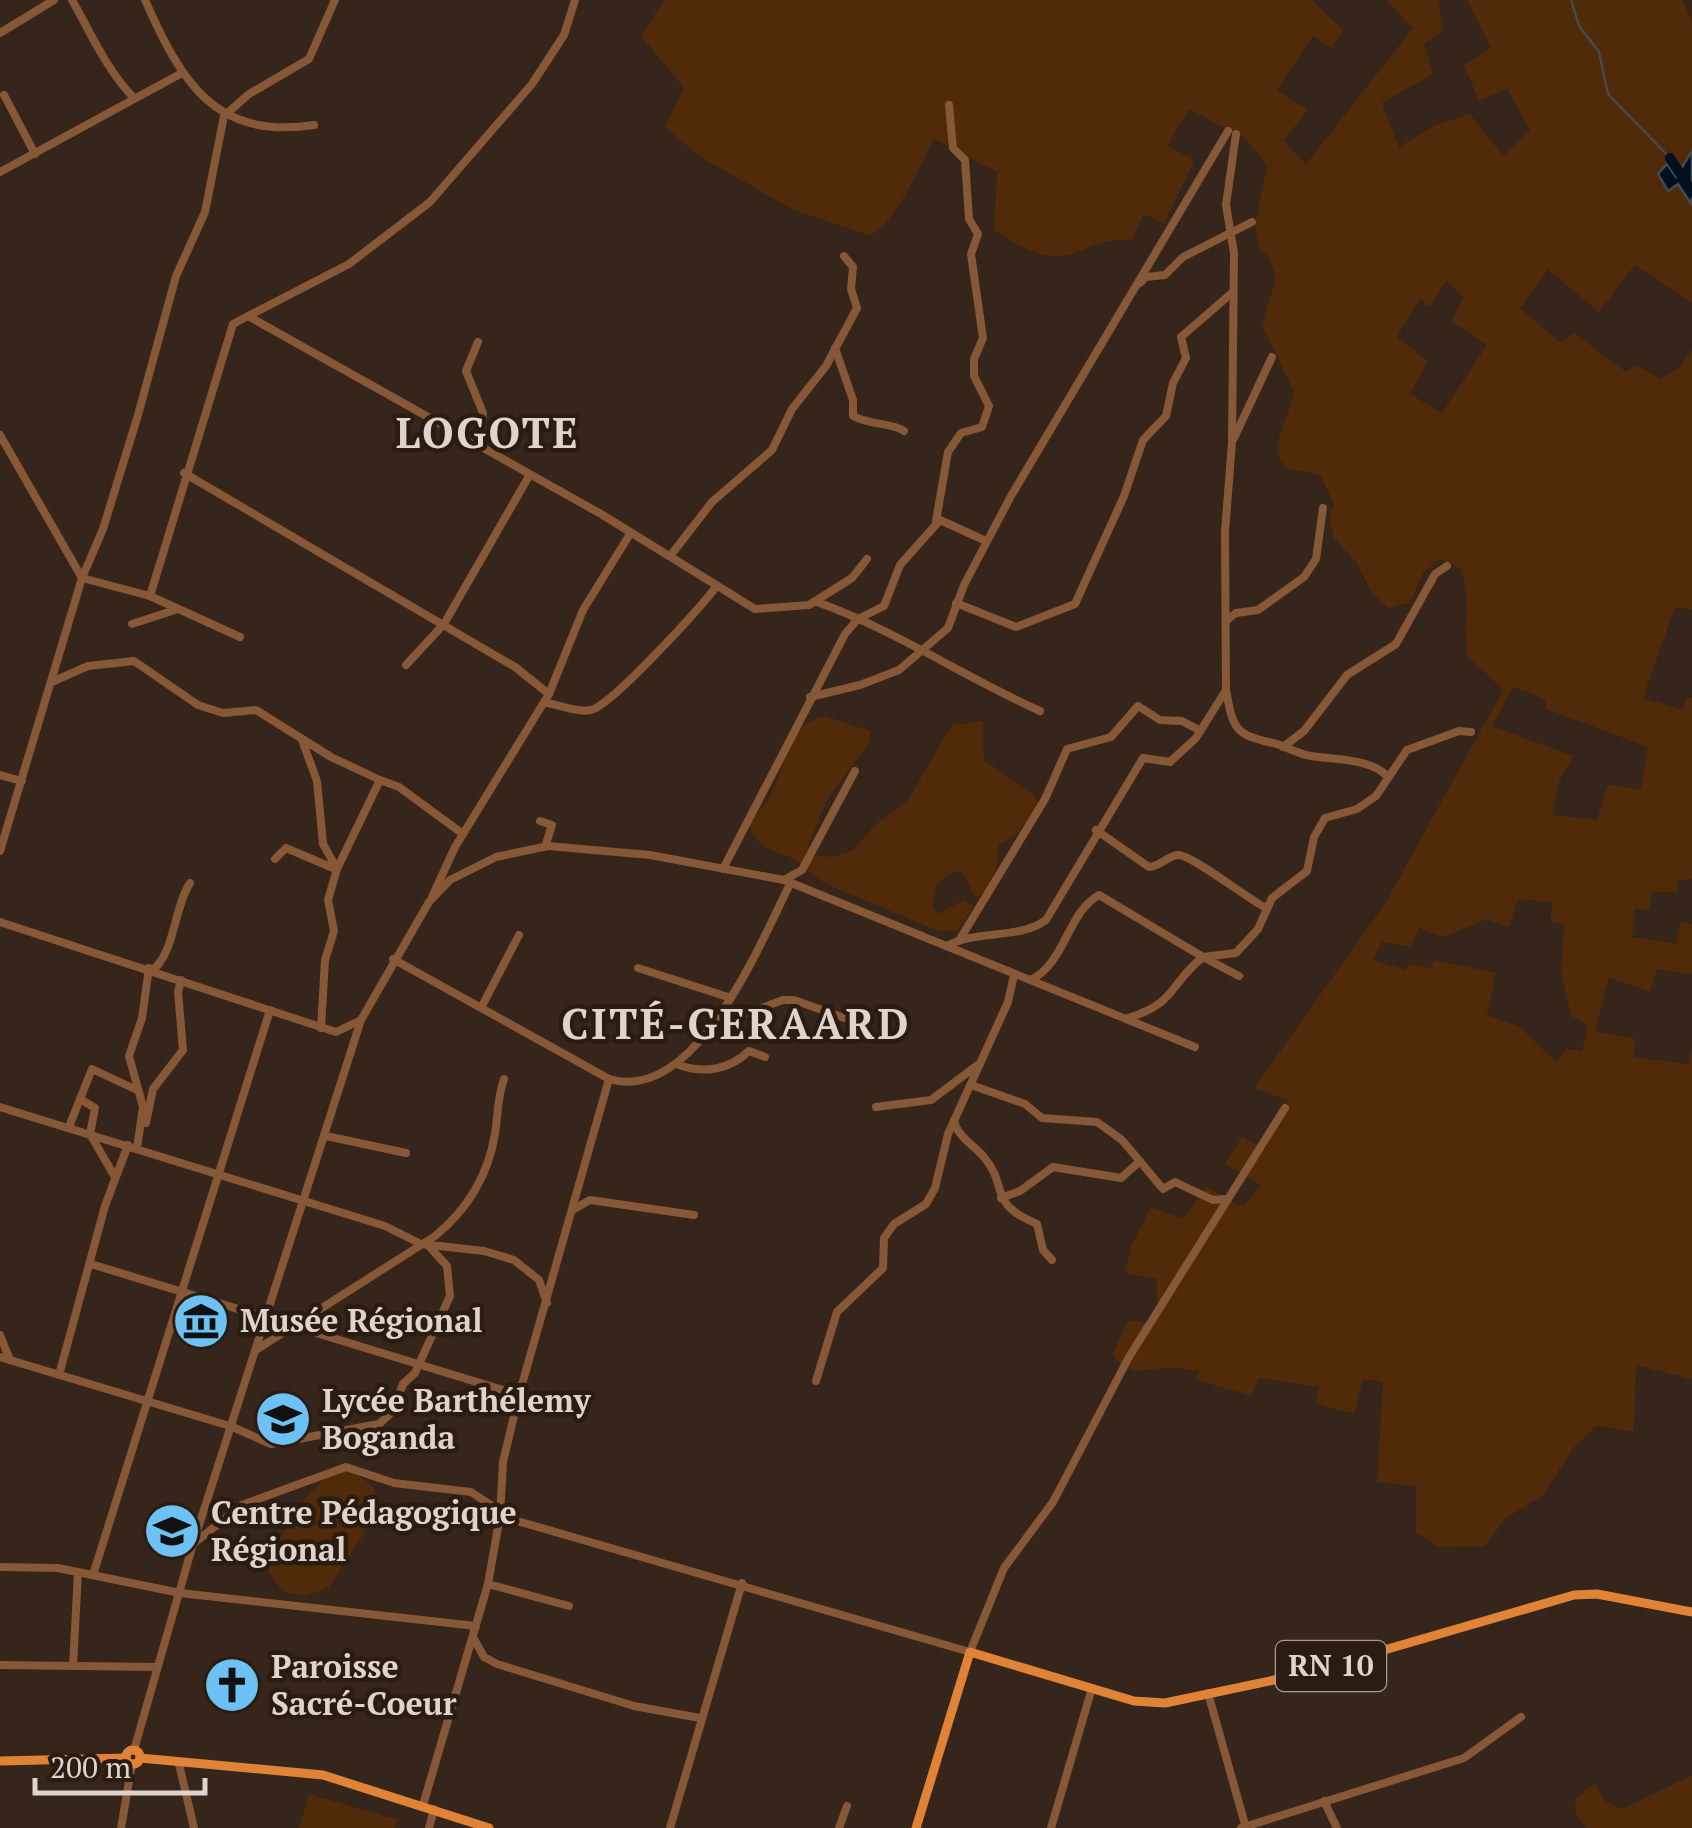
<svg xmlns="http://www.w3.org/2000/svg" width="1692" height="1828" viewBox="0 0 1692 1828" font-family="'PT Serif',serif">
<style>
.green{fill:#512a09;fill-rule:evenodd}
.water{fill:#00101e;stroke:#434b52;stroke-width:2.5}
.lines{fill:none;stroke-linecap:round;stroke-linejoin:round}
.stream{stroke:#434b52;stroke-width:2.5}
.river{stroke:#00101e;stroke-width:10}
.minor{stroke:#865837;stroke-width:8}
.major{stroke:#e18337;stroke-width:9}
.labels{text-anchor:middle;stroke-width:9;stroke-linejoin:round;paint-order:stroke}
.shield{fill:#2b1c11;stroke:#a89d95;stroke-width:2.5}
.shield-label{font-size:30px;font-weight:bold;fill:#ded4cd}
.poi-label{font-size:32px;font-weight:bold;fill:#ded4cd;stroke:#2b1c11;text-anchor:start}
.district-label{font-size:42px;font-weight:bold;letter-spacing:2.5px;fill:#ded4cd;stroke:#2b1c11}
</style>
<rect width="100%" height="100%" fill="#35251a"/>
<!-- green -->
<g class="green">
<path d="M664,0H1311L1344,30L1331,48L1313,36L1277,90L1308,110L1283,141L1306,164L1413,28L1386,0H1439L1442,31L1424,44L1433,74L1382,103L1399,147L1436,125L1470,114L1503,156L1530,130L1507,89L1479,101L1464,65L1491,48L1467,0H1682L1692,21V151L1676,178L1692,205V303L1635,265L1599,312L1548,270L1520,308L1561,343L1574,333L1626,372L1636,365L1661,379L1680,367L1692,350V610L1675,607L1643,698L1683,710L1686,697L1692,698V879L1678,880L1677,893L1652,892L1649,909H1635L1632,937L1677,944L1680,922L1692,924V974L1657,969L1650,992L1609,977L1595,1031L1635,1039L1634,1057L1689,1064L1692,1047V1379L1636,1365L1634,1432L1597,1425L1574,1447L1543,1495L1505,1519L1485,1546L1439,1547L1416,1533V1486L1377,1482L1383,1382L1363,1379L1354,1414L1316,1404L1318,1387L1258,1378L1252,1396L1196,1380L1198,1371C1187,1370 1174,1367 1164,1368C1139,1370 1132,1377 1112,1355L1128,1321L1148,1323L1157,1306V1279L1125,1273L1131,1246L1151,1207L1183,1219L1206,1187L1243,1207L1261,1185L1225,1164L1242,1137L1265,1150L1288,1100L1254,1088L1386,902L1503,690L1468,656C1461,628 1472,596 1460,568L1440,559L1423,573L1410,603L1388,608L1372,593L1357,563L1334,538L1329,516L1334,505L1321,476C1311,470 1297,473 1288,468C1261,451 1295,412 1293,390L1262,325L1276,277L1268,256L1259,248L1255,226L1267,165L1246,139L1189,109L1168,145L1194,161L1164,224L1144,214L1132,240C1093,237 1083,257 1054,256C1034,256 1011,240 994,231L997,172L934,139C921,163 894,229 868,235L794,210L700,157L665,127L684,88L641,36ZM1446,281L1464,297L1451,321L1487,345L1442,413L1410,394L1428,361L1397,337L1420,299L1430,307ZM1513,687L1546,699V709L1648,747L1641,790L1608,784L1597,820L1552,815L1559,782L1573,756L1492,726ZM1518,899L1552,902L1551,923L1564,924L1561,972L1571,1016L1588,1025L1582,1051L1566,1049L1557,1063L1520,1027L1487,1015L1496,973L1434,960L1431,968L1409,964L1405,970L1373,960L1382,942L1411,947L1419,928L1443,937L1487,919L1509,927Z"/>
<path d="M826,716L870,731V742L828,798L808,846L813,855L833,857L853,850L874,826L908,800L952,725L983,721L984,760L1034,795L1039,804L1015,836L998,846L997,867L984,894L975,897L962,871L952,872L936,885L933,905L937,914L965,900L974,906L958,930L938,931L824,883L792,858L764,847L750,831C752,815 763,810 770,797C788,765 781,726 826,716Z"/>
<path d="M343,1470C362,1474 379,1488 380,1509L329,1587L307,1596L282,1591L267,1569C279,1533 307,1483 343,1470Z"/>
<path d="M1692,1775V1828H1586L1576,1814L1575,1799L1595,1783L1606,1802L1623,1809Z"/>
<path d="M309,1794L398,1820L395,1828H299Z"/>
</g>
<!-- water -->
<path class="water" d="M1692,151V205L1678,184L1668,191L1658,174L1667,164L1676,177Z"/>
<g class="lines">
<!-- stream -->
<path class="stream" d="M1571,0L1579,26L1599,52L1608,94L1670,158"/>
<!-- river -->
<path class="river" d="M1670,158L1692,192"/>
<!-- minor -->
<g class="minor">
<path d="M72,0C91,33 106,69 133,97"/>
<path d="M145,0C181,81 214,140 314,125"/>
<path d="M0,33L54,0"/>
<path d="M4,95L35,154"/>
<path d="M0,172L182,73"/>
<path d="M1140,283L1146,277L1165,275L1183,257L1252,222"/>
<path d="M248,316L349,264L430,202L532,84L564,35L575,0"/>
<path d="M478,342L466,371L483,413L480,446"/>
<path d="M835,348L853,400V416C870,425 893,423 904,431"/>
<path d="M0,435L82,578L150,596L240,637"/>
<path d="M1234,438L1272,357"/>
<path d="M184,473L515,667L549,694"/>
<path d="M936,521L948,452L961,433L982,427L989,406L974,376V359L983,338L971,254L978,234L969,219L965,160L953,148L949,105"/>
<path d="M671,555L712,502L772,450L792,409L826,366L857,308L851,289L853,267L844,256"/>
<path d="M150,596L233,324L248,316L601,514L755,609L809,605L852,578L867,559"/>
<path d="M817,602C895,630 964,677 1040,711"/>
<path d="M956,603L1016,627L1075,604L1124,496L1143,440L1166,416L1173,383L1186,358L1181,337L1233,292"/>
<path d="M1226,621L1236,613L1258,610L1304,577L1316,559L1323,508"/>
<path d="M132,624L178,609"/>
<path d="M406,665L444,624L529,476"/>
<path d="M54,681L88,666L134,661L198,705L223,713L256,710L331,757L380,780"/>
<path d="M1226,690C1233,729 1235,735 1273,743C1286,746 1297,754 1311,756C1334,760 1370,758 1387,776"/>
<path d="M810,697L860,685L899,670L948,628L964,585L1011,496L1228,131"/>
<path d="M544,702C558,705 578,713 591,710C612,705 699,609 716,587"/>
<path d="M302,740L317,781L323,844L337,869"/>
<path d="M1283,747L1304,731L1347,675L1396,644L1435,574L1447,566"/>
<path d="M0,775L22,781"/>
<path d="M540,821L552,825L545,847"/>
<path d="M1096,830L1149,867C1161,866 1167,856 1178,855C1189,853 1248,899 1266,908"/>
<path d="M0,851L82,578L103,529L138,415L176,276L205,212L224,116L249,94L309,59L335,0"/>
<path d="M275,859L286,848L333,868"/>
<path d="M723,869L845,634L858,619L884,606L900,565L940,520L986,541"/>
<path d="M784,880L802,870L855,771"/>
<path d="M432,897L455,847L549,694L583,610L630,534"/>
<path d="M0,922L336,1032L359,1021"/>
<path d="M960,939L1045,799L1067,749L1111,737L1138,706L1160,720L1182,721L1199,730"/>
<path d="M947,946C977,929 1019,940 1046,920L1143,758L1170,762L1196,738L1226,690L1225,532L1232,442L1234,253L1226,205L1236,134"/>
<path d="M393,959L609,1079C696,1105 760,943 791,882"/>
<path d="M638,968L731,998"/>
<path d="M154,969C175,950 174,908 190,883"/>
<path d="M1031,980C1066,962 1067,913 1099,895L1203,957L1236,953L1258,929L1272,898L1307,871L1314,837L1325,818L1357,809L1376,796L1407,750L1459,731L1471,732"/>
<path d="M482,1006L519,935"/>
<path d="M1128,1018C1177,1003 1169,984 1203,957L1239,976"/>
<path d="M712,1026L783,1000H794L850,1020"/>
<path d="M321,1028L325,960L334,931L328,900L337,869L380,780L399,787L463,834"/>
<path d="M679,1065C704,1074 729,1070 749,1051L765,1057"/>
<path d="M971,1085L1025,1104L1042,1118L1097,1122L1122,1140L1163,1189L1175,1182L1213,1200L1226,1199"/>
<path d="M80,1099L92,1069L137,1090"/>
<path d="M0,1107L385,1226L421,1244L484,1251L514,1260L539,1280L547,1303"/>
<path d="M876,1107L931,1100L979,1064"/>
<path d="M954,1120C957,1137 973,1144 984,1157C1009,1187 987,1203 1037,1224L1043,1250L1052,1260"/>
<path d="M146,1123L153,1089L183,1050L178,992L181,980"/>
<path d="M69,1127L80,1099L95,1108L90,1134L115,1177"/>
<path d="M326,1136L406,1153"/>
<path d="M137,1148L143,1107L129,1056L142,1018L149,968"/>
<path d="M1001,1198L1020,1191L1053,1167L1121,1178L1140,1161"/>
<path d="M574,1209L590,1200L694,1215"/>
<path d="M91,1264L519,1395"/>
<path d="M0,1335L10,1360"/>
<path d="M256,1350L435,1236C467,1210 488,1176 495,1134C498,1115 497,1099 504,1079"/>
<path d="M0,1357L230,1426L271,1444L379,1424L393,1411L403,1384L415,1373L450,1296L447,1266L428,1245"/>
<path d="M59,1375L105,1206L128,1145"/>
<path d="M816,1381L837,1312L883,1268L884,1238L894,1224L926,1204L935,1188L948,1134L1008,1002L1014,975"/>
<path d="M500,1516L970,1652L1004,1568L1053,1502L1129,1357L1285,1108"/>
<path d="M193,1544L242,1505L346,1467L394,1483L471,1492L497,1509"/>
<path d="M0,1567L58,1568L180,1593L476,1626"/>
<path d="M93,1575L270,1010"/>
<path d="M488,1584L569,1606"/>
<path d="M474,1639L484,1657L497,1664L634,1706L700,1718"/>
<path d="M0,1665L157,1667"/>
<path d="M73,1666L78,1572"/>
<path d="M1208,1693L1246,1828"/>
<path d="M134,1750L193,1544L361,1020L429,902L450,880L496,857L548,846L650,855L784,880L1195,1047"/>
<path d="M179,1764L194,1828"/>
<path d="M1324,1801L1337,1828"/>
<path d="M423,1805L488,1584L500,1516L503,1462L519,1395L609,1079"/>
<path d="M121,1828L132,1764"/>
<path d="M429,1828L434,1809"/>
<path d="M670,1828L742,1583"/>
<path d="M839,1828L847,1806"/>
<path d="M1051,1828L1092,1688"/>
<path d="M1241,1828L1464,1758L1521,1717"/>
</g>
<!-- major -->
<g class="major">
<circle cx="133" cy="1757" r="7"/>
<path d="M140,1758L323,1775L489,1828"/>
<path d="M0,1761L126,1758"/>
<path d="M916,1828L970,1652L1134,1701L1165,1703L1298,1675L1574,1595L1597,1594L1692,1612"/>
</g>
</g>
<!-- icons -->
<defs>
<g id="museum-disc" transform="scale(2.875)"><circle r="9.5" fill="#6dc2f3" stroke="#2b1c11"/><path d="M0-6L6-3V-2H-6V-3ZM-5-1h2V3h-2ZM-1-1h2V3h-2ZM3-1h2V3H3ZM-6 4H6V6H-6Z" fill="#111"/></g>
<g id="university-disc" transform="scale(2.875)"><circle r="9.5" fill="#6dc2f3" stroke="#2b1c11"/><path d="M0-5L7-2L0 1L-7-2ZM-4 1L0 2.5L4 1V4Q0 6-4 4Z" fill="#111"/></g>
<g id="church-disc" transform="scale(2.875)"><circle r="9.5" fill="#6dc2f3" stroke="#2b1c11"/><path d="M-1.2-6h2.4v3.5h3.3v2.4h-3.3V6h-2.4V-.1h-3.3v-2.4h3.3Z" fill="#111"/></g>
</defs>
<g fill-rule="evenodd">
<use href="#museum-disc" x="201" y="1321"/>
<use href="#university-disc" x="283" y="1419"/>
<use href="#university-disc" x="172" y="1531"/>
<use href="#church-disc" x="232" y="1685"/>
</g>
<g class="labels">
<!-- shield labels -->
<rect class="shield" x="1276" y="1641" width="110" height="50" rx="8"/>
<g class="shield-label">
<text x="1331" y="1676">RN 10</text>
</g>
<!-- poi labels -->
<g class="poi-label">
<text x="240" y="1332">Musée Régional</text>
<text x="322" y="1412">Lycée Barthélemy<tspan x="322" dy="37">Boganda</tspan></text>
<text x="211" y="1524">Centre Pédagogique<tspan x="211" dy="37">Régional</tspan></text>
<text x="271" y="1678">Paroisse<tspan x="271" dy="37">Sacré-Coeur</tspan></text>
</g>
<!-- district labels -->
<g class="district-label">
<text x="488" y="448">LOGOTE</text>
<text x="736" y="1039">CITÉ-GERAARD</text>
</g>
</g>
<!-- scale -->
<path d="M35 1778v15h170v-15" fill="none" stroke="#ded4cd" stroke-width="5"/>
<text x="50" y="1778" font-size="30" fill="#ded4cd" stroke="#2b1c11" stroke-width="8" paint-order="stroke">200 m</text>
</svg>
